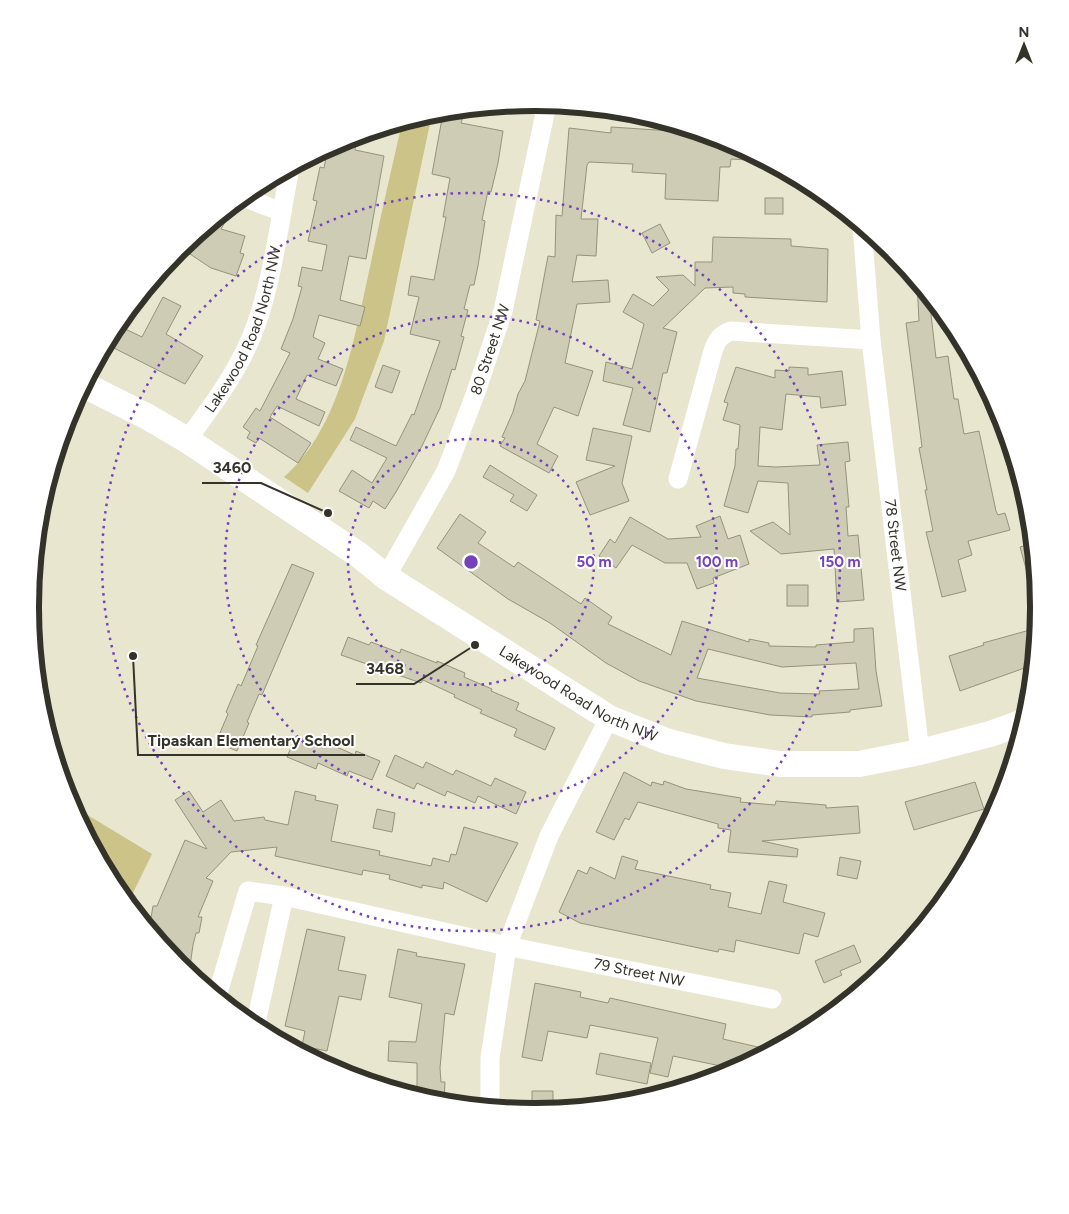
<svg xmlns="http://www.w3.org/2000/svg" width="1069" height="1214" viewBox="0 0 1069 1214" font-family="Figtree,sans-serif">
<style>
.green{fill:#ccc388}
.building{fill:#cfccb5;stroke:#95927d;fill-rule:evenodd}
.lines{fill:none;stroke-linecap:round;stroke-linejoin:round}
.street{stroke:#fff;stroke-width:19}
.secondary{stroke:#fff;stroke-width:26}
.ring{fill:none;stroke:#7442b9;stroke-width:2.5;stroke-dasharray:2.5 5}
.labels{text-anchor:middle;stroke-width:4;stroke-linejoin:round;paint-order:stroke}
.street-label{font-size:15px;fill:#34332a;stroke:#fff}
.rim{fill:none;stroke:#34332a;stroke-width:6}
.centre{fill:#7442b9;stroke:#fff;stroke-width:2.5}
.ring-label{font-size:15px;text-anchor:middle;font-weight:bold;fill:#7442b9;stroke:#fff;stroke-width:4;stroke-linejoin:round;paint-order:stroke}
.leader{fill:none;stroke:#34332a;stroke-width:2}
.callout-dot{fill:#34332a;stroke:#fff;stroke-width:2}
.callout-label{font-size:16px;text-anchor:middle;font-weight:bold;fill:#34332a;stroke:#fff;stroke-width:4;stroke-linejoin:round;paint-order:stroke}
</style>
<rect width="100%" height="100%" fill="#e9e6cf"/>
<!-- green -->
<g class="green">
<path d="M432,114L384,341L355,419L308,493L284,477C341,427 354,338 370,267C380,219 391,171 402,123Z"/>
<path d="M71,805L152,854L128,903L115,887Z"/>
</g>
<!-- building -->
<g class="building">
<path d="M443,113L463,117L461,123L503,131L498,163L491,192L488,191L482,220L485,221L478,266L474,285H470L464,309L468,310L461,336L464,337L455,370L452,369L440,408L422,446L396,492L385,509L373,501L369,508L339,491L352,470L372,483L387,458L350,440L356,427L396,446L412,414L414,415L440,341L410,334L419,297L408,295L411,276L434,280L446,217H443L450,178L432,174Z"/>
<path d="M611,127L702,133L728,141L765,161L731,159L730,167H720L718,201L665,199L666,174L632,172L633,164L589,162L587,165L581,219H598L596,256L577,255L572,282L608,280L610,302L577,304L565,363L593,371L578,416L554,407L537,444L558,456L549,473L500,446L505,438L502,437L513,412L518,394L525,381L540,321L536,320L548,256L555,257L556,215L562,216L569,128L611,133Z"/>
<path d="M357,136L355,150L384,156L366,259L349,256L340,300L365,307L360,326L319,315L313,337L325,343L318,359L343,369L336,386L307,375L296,399L325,412L319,426L277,406L270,417L311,443L298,463L259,438L256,443L247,438L250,432L243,427L256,408L260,411L290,353L281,349L293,319L302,287L298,286L302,267L322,271L327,245L308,241L317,201L313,200L320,167L324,168L328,148Z"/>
<rect x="765" y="198" width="18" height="16"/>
<path d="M233,205L234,206L221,229L245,236L240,253L244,254L236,276L211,268L181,248Z"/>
<path d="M660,224L670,243L652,253L642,233Z"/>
<path d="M713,237L791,239V246L828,249L827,302L745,297V294L733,293V287L705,288L663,328L677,332L667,373H663L650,432L623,425L633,388L603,381L606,362L632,369L644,324L623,312L633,294L653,306L669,290L656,277L683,275L695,286V262H712Z"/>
<path d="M917,281L929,297L936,358L948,356L954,399H958L964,434L979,431L996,511L998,515L1005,513L1010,530L968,541L972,555L958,560L966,591L942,597L926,532L933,531L925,490H927L919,448L922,447L906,323L919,321Z"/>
<path d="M163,297L181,306L166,334L203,356L185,384L106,344L117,325L142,337Z"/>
<path d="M383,365L400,371L392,393L375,387Z"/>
<path d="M736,367L775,378V370L789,371V367L808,368V375L842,371L846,405L821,408L820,397L786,394L782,430L760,427L758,466L776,467L820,465L817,445L848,442L850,461L845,462L849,507H846L848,536L858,535L864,600L837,602L834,549L781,554L750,531L773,522L790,535L788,483L758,481L748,513L724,506L735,466L736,449H738L740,425L723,420L728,403L724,402Z"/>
<path d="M593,428L632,436L622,483L629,501L590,515L576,482L615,466L586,460Z"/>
<path d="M490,465L537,495L527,511L510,501L514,495L483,477Z"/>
<path d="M460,514L486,532L478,543L514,567L518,562L581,604L585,598L612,617L608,624L671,655L682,621L749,642V639L769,643V646L816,647V645L854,642V629L873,628L876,671L882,706L850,710V712L812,715V717L770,715L696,701L639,681L606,663L550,623L508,599L437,548ZM708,649L782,667L856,663L859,689L819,691L820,694L780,693L697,678Z"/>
<path d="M720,516L728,539L740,535L749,564L713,578L714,583L697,589L687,563H665L632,545L616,568L599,556L610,539L615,543L630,517L668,539L701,537L696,526Z"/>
<path d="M1033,543L1036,581L1030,583L1020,547Z"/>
<path d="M292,564L314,573L262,695L259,694L247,722L249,723L237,751L216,742L228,714L226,712L238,684L241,686L258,646L256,645Z"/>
<rect x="787" y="585" width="21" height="21"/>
<path d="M1037,628L1033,665L960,691L949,656L984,645L983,643Z"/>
<path d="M348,637L369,645L371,642L400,653L401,649L437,663V661L465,673L464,677L492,689L491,691L519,703L516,710L555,728L545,750L514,736L517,729L480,713L482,710L454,697L455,695L423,680L421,683L341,655Z"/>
<path d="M296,736L325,748L327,743L355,755L356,751L380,761L372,780L349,771L347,776L318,763L316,769L287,757Z"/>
<path d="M395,755L423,768L426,762L453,775L456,770L491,786L495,778L526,792L516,814L478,796L475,803L447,791L445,796L417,783L414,789L386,776Z"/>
<path d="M624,772L651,786L652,782L663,785L664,781L686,789L741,798L740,802L775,805L776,801L826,805V808L858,806L860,833L762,841L798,849L797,857L728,852L731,830L718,828V824L638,802L629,820L625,818L614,840L596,832Z"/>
<path d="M975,782L984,809L914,830L905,802Z"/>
<path d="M189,791L203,812L221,800L234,821L264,817L265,820L288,825L295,791L316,796L315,800L338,805L331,841L380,851L379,855L431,866L433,858L449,862L451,854L456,855L464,827L518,843L487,902L444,882L443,889L422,885V888L389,879L390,875L363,870L362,875L275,856L277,847L231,852L206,878L213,881L198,917H202L199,933H196L193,945L189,973L178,964L149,929L153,906H157L185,840L207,849L175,800Z"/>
<path d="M377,809L395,813L392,832L373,828Z"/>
<path d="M622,856L638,861L635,869L711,885L710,889L731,893L728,907L761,914L769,881L787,885L783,902L825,913L818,937L804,933L799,954L736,940L734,952L719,949L718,952L580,923L559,912L578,870L587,874L590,867L615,879Z"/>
<path d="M840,857L861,861L857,879L837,875Z"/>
<path d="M307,929L345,937L338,970L366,975L361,1000L339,996L327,1051L302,1046L305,1031L285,1026Z"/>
<path d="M854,945L861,962L840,971L842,975L824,983L815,961Z"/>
<path d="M398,949L417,953L416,956L465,964L454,1015L445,1013L440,1068L441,1082H445L444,1103L417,1096V1063L388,1061L389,1041L416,1042L422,1004L389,997Z"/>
<path d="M535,983L581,992L580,997L608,1003L610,998L726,1024L723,1039L771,1050L735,1069L673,1056L668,1077L650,1073L658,1038L590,1025L587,1038L548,1031L542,1061L522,1057Z"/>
<path d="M600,1053L651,1063L647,1084L596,1074Z"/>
<path d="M532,1091H553V1110L532,1111Z"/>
</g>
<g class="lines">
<!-- street -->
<g class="street">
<path d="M243,197L282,212"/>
<path id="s1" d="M862,226L871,340L920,752"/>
<path id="s2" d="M187,440C213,405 242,366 256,325C273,278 280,218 290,168"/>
<path d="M678,479L713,351C717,340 720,335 731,331L871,340"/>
<path id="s3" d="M386,577L446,471L476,392L503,311L547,104"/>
<path id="s4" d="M217,996L248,891L284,896L507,946L772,999"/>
<path d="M255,1027L284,896"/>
<path d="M490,1107V1058L507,946L549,836L609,718"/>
</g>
<!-- secondary -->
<path class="secondary" id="s5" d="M84,385L146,416L187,440L359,555L386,577L609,718L666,741L724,756L780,764H859L920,752L990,734L1024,722"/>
</g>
<!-- distance rings -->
<g class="ring">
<circle cx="471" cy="562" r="123"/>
<circle cx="471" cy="562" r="246"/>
<circle cx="471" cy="562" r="369"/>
</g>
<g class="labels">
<!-- street labels -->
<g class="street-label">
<text dy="5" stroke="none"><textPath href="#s2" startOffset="126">Lakewood Road North NW</textPath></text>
<text dy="5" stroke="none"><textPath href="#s3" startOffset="251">80 Street NW</textPath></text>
<text dy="5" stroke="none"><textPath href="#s1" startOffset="321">78 Street NW</textPath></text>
<text dy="5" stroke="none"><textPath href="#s5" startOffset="584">Lakewood Road North NW</textPath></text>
<text dy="5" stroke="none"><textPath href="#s4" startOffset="509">79 Street NW</textPath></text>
</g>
</g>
<!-- crop -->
<path d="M0 0H1069V1214H0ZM534 111H535A495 495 0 0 1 1030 606V608A495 495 0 0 1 535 1103H534A495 495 0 0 1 39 608V606A495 495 0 0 1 534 111Z" fill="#fff" fill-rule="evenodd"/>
<path class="rim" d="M534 111H535A495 495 0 0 1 1030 606V608A495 495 0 0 1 535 1103H534A495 495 0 0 1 39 608V606A495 495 0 0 1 534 111Z"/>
<circle cx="471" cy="562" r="8" class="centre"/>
<g class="ring-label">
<text x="594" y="567">50 m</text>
<text x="717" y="567">100 m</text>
<text x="840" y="567">150 m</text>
</g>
<!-- callouts -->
<path class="leader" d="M328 513L261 483H202M475 645L414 684H356M133 656L138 755H365"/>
<g class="callout-dot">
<circle cx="328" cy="513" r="5"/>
<circle cx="475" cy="645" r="5"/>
<circle cx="133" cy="656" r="5"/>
</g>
<g class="callout-label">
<text x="232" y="473">3460</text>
<text x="385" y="674">3468</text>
<text x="251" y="746">Tipaskan Elementary School</text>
</g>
<!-- north arrow -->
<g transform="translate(1024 45)" stroke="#ffffff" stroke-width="4" paint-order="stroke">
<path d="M0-4L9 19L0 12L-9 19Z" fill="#34332a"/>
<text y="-8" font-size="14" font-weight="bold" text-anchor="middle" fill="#34332a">N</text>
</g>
</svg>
